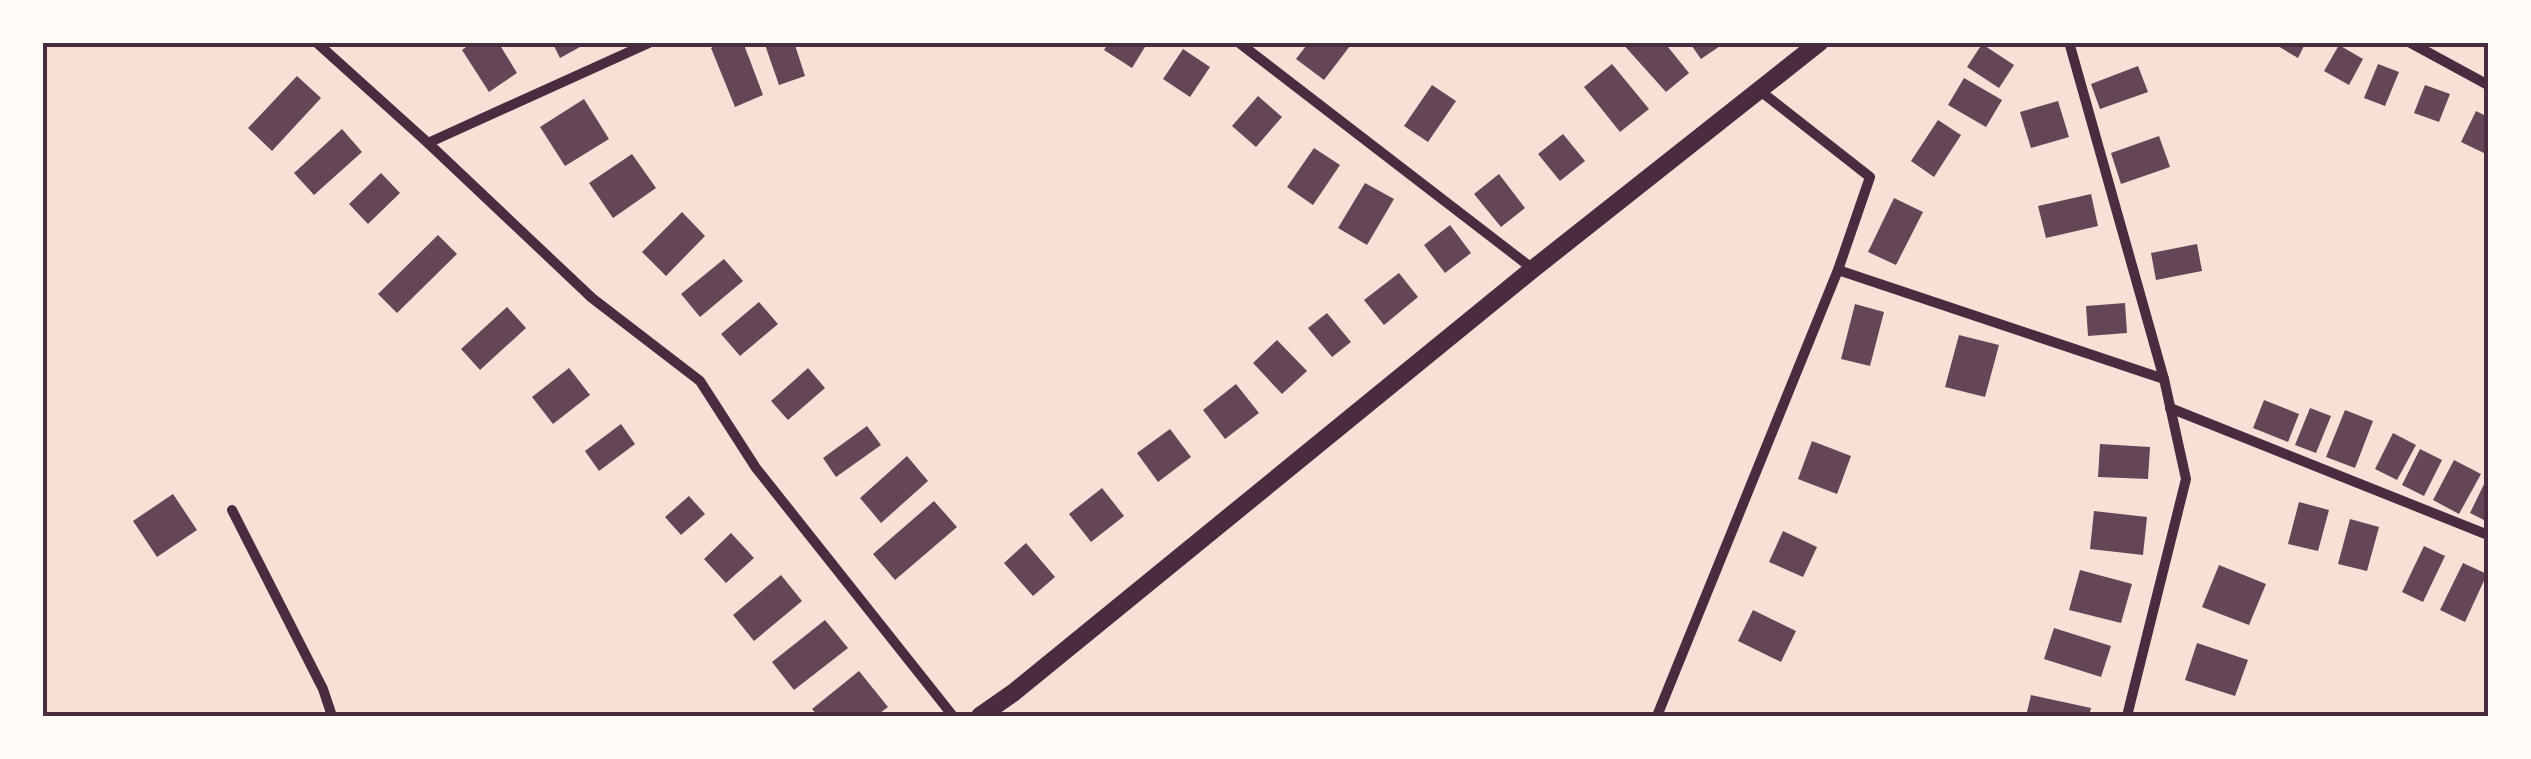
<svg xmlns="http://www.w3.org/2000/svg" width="2531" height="759" viewBox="0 0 2531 759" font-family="'PT Sans',sans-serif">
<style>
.building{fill:#644757}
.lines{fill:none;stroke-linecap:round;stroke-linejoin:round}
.minor{stroke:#4a2c40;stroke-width:10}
.tertiary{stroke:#4a2c40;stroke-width:18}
.neatline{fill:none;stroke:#4a2c40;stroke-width:4}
</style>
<rect width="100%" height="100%" fill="#f7e1d7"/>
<!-- building -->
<g class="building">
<path d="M473,42H498L517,73L489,92L462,50Z"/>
<path d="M552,42H589L560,58Z"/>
<path d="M723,42H743L763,95L735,107L711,48Z"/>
<path d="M764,42H794L805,76L779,85Z"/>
<path d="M1109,42H1148L1132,68L1104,50Z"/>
<path d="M1309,42H1353L1324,80L1296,59Z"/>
<path d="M1621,42H1664L1689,73L1666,92Z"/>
<path d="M1689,42H1726L1701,59Z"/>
<path d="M2271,42H2306L2298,58Z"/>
<path d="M1982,44L2014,65L1999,88L1967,67Z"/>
<path d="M2339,45L2363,59L2349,85L2324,71Z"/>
<path d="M1183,49L1210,67L1190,97L1163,79Z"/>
<path d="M1612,64L1649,109L1620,132L1584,87Z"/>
<path d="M2378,64L2399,72L2385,106L2364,98Z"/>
<path d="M2138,66L2148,92L2100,109L2091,84Z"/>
<path d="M297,76L321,98L272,151L248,128Z"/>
<path d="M1964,78L2002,100L1986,127L1948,105Z"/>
<path d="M1432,85L1456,101L1428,142L1404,126Z"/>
<path d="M2425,85L2450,94L2439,122L2414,113Z"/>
<path d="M1258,96L1282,117L1256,147L1232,126Z"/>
<path d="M584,99L609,139L565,166L540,127Z"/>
<path d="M2058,101L2069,137L2031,148L2020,112Z"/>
<path d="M2476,111L2488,117V149L2486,154L2461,142Z"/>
<path d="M1938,120L1961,135L1934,177L1911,161Z"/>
<path d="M342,129L362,152L314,195L294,173Z"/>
<path d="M1563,134L1585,161L1560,181L1538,154Z"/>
<path d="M2159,136L2170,167L2121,184L2111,153Z"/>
<path d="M1314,148L1340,165L1313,205L1287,187Z"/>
<path d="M632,154L656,188L613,218L589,183Z"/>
<path d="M381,173L400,193L368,224L349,204Z"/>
<path d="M1499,174L1525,208L1501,227L1474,194Z"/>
<path d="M1365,183L1394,199L1367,245L1338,228Z"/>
<path d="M2091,194L2098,226L2046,238L2038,206Z"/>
<path d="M1894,198L1923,212L1896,265L1868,252Z"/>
<path d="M682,212L705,236L666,276L642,252Z"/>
<path d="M1450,225L1471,253L1445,273L1424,245Z"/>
<path d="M438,235L457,254L397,313L378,294Z"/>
<path d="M2197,244L2202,271L2156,280L2151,253Z"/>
<path d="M724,259L743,281L700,317L681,294Z"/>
<path d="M1399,273L1418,297L1384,325L1364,300Z"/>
<path d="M759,302L778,324L740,356L721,334Z"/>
<path d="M2125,303L2127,333L2088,336L2086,306Z"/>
<path d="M1855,304L1884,312L1870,366L1841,359Z"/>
<path d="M507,307L526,328L480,370L461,349Z"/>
<path d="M1327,313L1351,342L1332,357L1308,328Z"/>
<path d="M1959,335L1999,345L1985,397L1945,387Z"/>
<path d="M1277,340L1307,371L1282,394L1253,363Z"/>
<path d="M569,368L590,395L553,424L532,397Z"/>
<path d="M808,368L825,388L788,420L771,401Z"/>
<path d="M1236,384L1259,413L1225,439L1203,410Z"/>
<path d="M2264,400L2299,414L2288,442L2253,428Z"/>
<path d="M2310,408L2331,416L2316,453L2295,445Z"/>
<path d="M2345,410L2373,421L2355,468L2326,457Z"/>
<path d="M621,424L635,444L599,471L585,451Z"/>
<path d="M867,426L881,445L836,477L823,458Z"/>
<path d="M1170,429L1191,457L1158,482L1137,453Z"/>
<path d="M2393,433L2416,445L2397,480L2375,469Z"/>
<path d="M1812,441L1851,456L1837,494L1798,479Z"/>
<path d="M2100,444L2150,447L2148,479L2098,477Z"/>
<path d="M2420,449L2442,460L2424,496L2402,485Z"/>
<path d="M907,456L928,481L881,523L860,498Z"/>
<path d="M2454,460L2481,474L2459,514L2433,500Z"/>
<path d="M2488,476V522L2470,513Z"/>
<path d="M1102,488L1124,516L1091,542L1069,514Z"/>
<path d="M173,494L197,530L157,557L133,521Z"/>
<path d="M689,496L705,514L681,535L665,517Z"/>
<path d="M934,501L957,527L895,580L873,554Z"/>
<path d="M2299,502L2329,510L2318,551L2288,544Z"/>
<path d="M2094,511L2147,517L2143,555L2090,549Z"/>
<path d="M2350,519L2379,527L2367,571L2338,564Z"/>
<path d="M1783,531L1817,547L1803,577L1769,562Z"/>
<path d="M731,533L754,558L726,583L704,559Z"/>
<path d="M1026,543L1055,577L1033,596L1004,563Z"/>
<path d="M2424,546L2445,556L2423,602L2402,592Z"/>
<path d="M2463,563L2487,574L2465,622L2440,610Z"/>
<path d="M2219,565L2266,584L2249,625L2202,607Z"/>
<path d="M2080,570L2132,584L2121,623L2069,610Z"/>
<path d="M781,575L802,601L754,641L733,615Z"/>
<path d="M1753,610L1796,631L1781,662L1738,641Z"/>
<path d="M825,620L848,648L794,690L772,662Z"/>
<path d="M2054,628L2111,646L2101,677L2044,659Z"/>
<path d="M2197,643L2248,660L2235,696L2185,680Z"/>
<path d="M859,671L888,707L876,716H818L812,709Z"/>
<path d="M2031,695L2091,708L2089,716H2026Z"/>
</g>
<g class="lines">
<!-- minor -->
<g class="minor">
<path d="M316,42L428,143L592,298L700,381L756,468L953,716"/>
<path d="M1238,42L1533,269"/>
<path d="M2069,42L2164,379L2186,479L2127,716"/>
<path d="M2409,42L2488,85"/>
<path d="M428,143L651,42"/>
<path d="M1838,270L2164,379"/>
<path d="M2170,408L2488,535"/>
<path d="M232,510L323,689L332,716"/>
<path d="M1657,716L1838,270L1870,177L1759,90"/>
</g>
<!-- tertiary -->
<path class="tertiary" d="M980,716L1013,693L1533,269L1820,42"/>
</g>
<!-- border -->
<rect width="2531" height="759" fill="none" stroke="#fffaf5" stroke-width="90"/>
<rect x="45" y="45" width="2441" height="669" class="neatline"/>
</svg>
